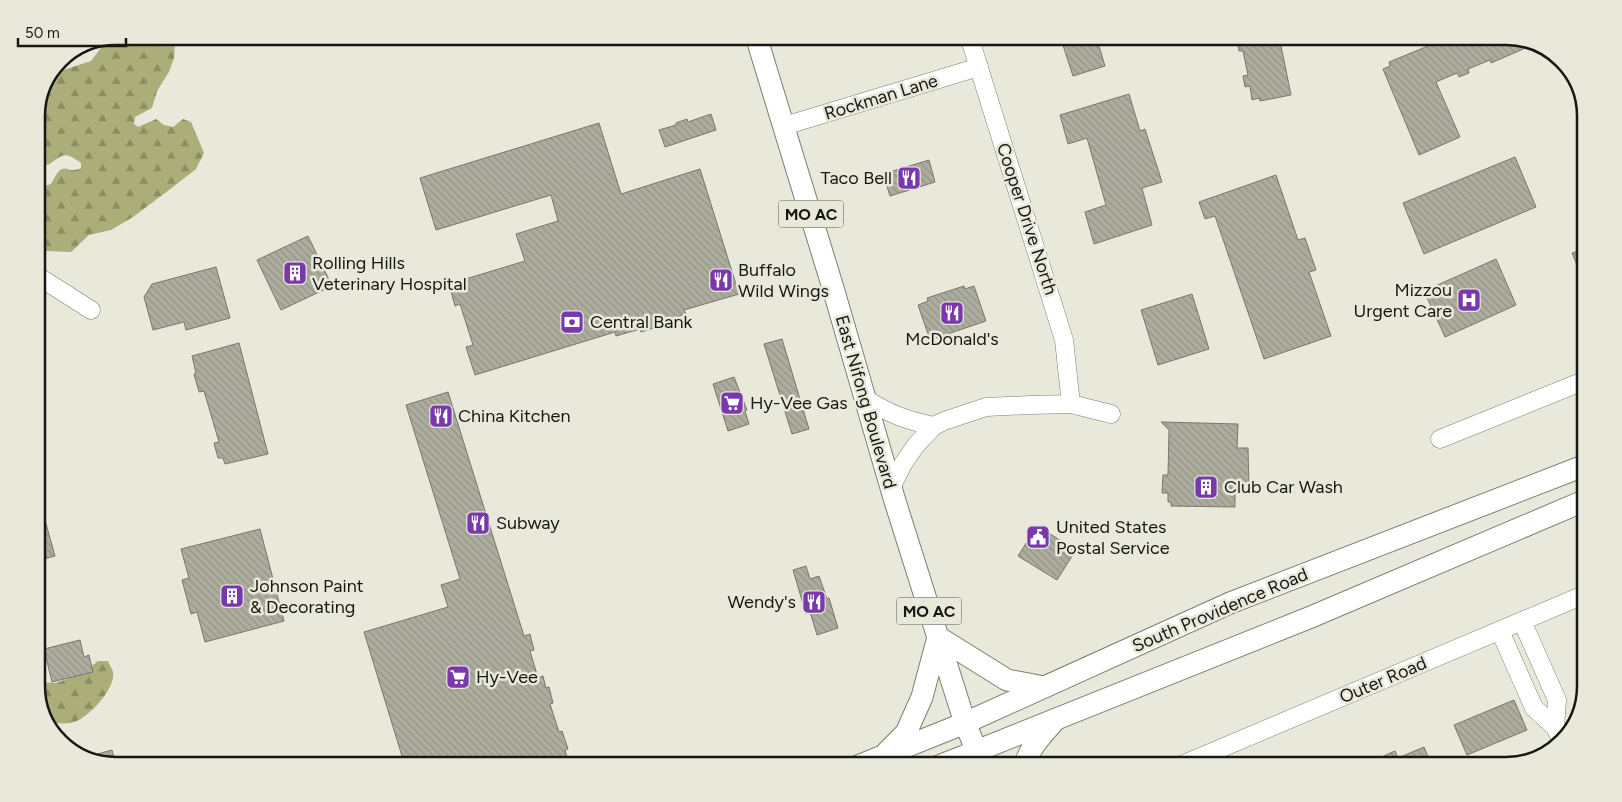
<svg xmlns="http://www.w3.org/2000/svg" width="1622" height="802" viewBox="0 0 1622 802" font-family="Figtree,sans-serif">
<style>
.forest{fill:url(#forest-firs)}
.building{fill:url(#building-back-hatch);stroke:#78796c}
.lines{fill:none;stroke-linecap:round;stroke-linejoin:round}
.minor-casing{stroke:#7d7e71;stroke-width:19}
.major-casing{stroke:#7d7e71;stroke-width:23}
.minor{stroke:#fff;stroke-width:18}
.major{stroke:#fff;stroke-width:21}
.labels{text-anchor:middle;stroke-width:5;stroke-linejoin:round;paint-order:stroke}
.shield{fill:#e8e9da;stroke:#56574f;stroke-width:1}
.shield-label{font-size:16px;font-weight:bold;fill:#171813}
.street-label{font-size:18px;fill:#171813;stroke:#e8e9da}
.poi-label{font-size:18px;fill:#171813;stroke:#e8e9da;text-anchor:start}
.rim{fill:none;stroke:#171813;stroke-width:2.5}
</style>
<defs>
<pattern id="forest-firs" width="22" height="20" patternUnits="userSpaceOnUse" patternTransform="scale(1.25)"><rect width="22" height="20" fill="#acae79"/><path d="M5 1l3.5 6h-7zM16 11l3.5 6h-7z" fill="#8b8d62"/></pattern>
<pattern id="building-back-hatch" width="6" height="6" patternUnits="userSpaceOnUse" patternTransform="scale(1.25)"><rect width="6" height="6" fill="#acad9f"/><path d="M-1 5l2 2M0 0l6 6M5-1l2 2" fill="none" stroke="#939488"/></pattern>
</defs>
<rect width="100%" height="100%" fill="#e8e9da"/>
<!-- forest -->
<g class="forest">
<path d="M116,36H177L175,43L174,58L169,72L157,91L152,108L135,117L134,124L138,127L156,119L164,125L173,127L183,119L191,122L204,153L196,169L169,190L133,217L111,230L89,235L71,252L45,251L36,233V192L41,187L51,184C65,156 65,176 81,168V163C64,151 64,154 48,165L38,161L36,162V111L55,69L60,71L91,61L106,41Z"/>
<path d="M98,661H108C109,664 112,668 113,672C116,689 87,720 71,723C63,724 54,723 47,722L36,691V682L56,683L81,674Z"/>
</g>
<!-- building -->
<g class="building">
<path d="M1060,36H1096L1105,66L1073,76Z"/>
<path d="M1241,36H1279L1291,95L1260,101L1259,98L1252,100L1250,86L1245,87L1243,76L1248,75L1243,51H1239L1237,40H1242Z"/>
<path d="M1444,36H1506L1537,43L1491,63L1490,60L1468,69L1469,73L1459,77L1457,73L1436,82L1460,137L1419,155L1383,69L1390,66L1389,62L1428,46L1431,44L1430,42Z"/>
<path d="M1129,94L1140,131L1145,129L1162,182L1142,188L1152,225L1094,244L1085,212L1106,205L1087,138L1068,144L1060,115Z"/>
<path d="M711,114L716,130L665,147L659,130L676,125V123L687,119L688,122Z"/>
<path d="M599,123L621,194L700,169L739,294L684,310L686,314L662,322L663,325L641,332L640,329L616,336L615,332L475,375L466,347L473,345L460,304L455,306L449,284L525,261L516,234L558,221L551,195L436,230L420,178Z"/>
<path d="M1515,157L1536,207L1424,254L1403,203Z"/>
<path d="M929,160L935,182L890,196L883,174Z"/>
<path d="M1276,175L1298,240L1305,238L1316,270L1309,272L1331,336L1264,359L1215,216L1205,219L1199,202Z"/>
<path d="M308,236L332,286L281,310L257,260Z"/>
<path d="M1586,248V284H1585L1572,253Z"/>
<path d="M1496,259L1516,305L1445,337L1424,291Z"/>
<path d="M216,267L230,318L186,330L184,322L153,330L144,297L152,284Z"/>
<path d="M964,286L965,289L974,286L986,321L930,340L918,305L928,301L927,298Z"/>
<path d="M1192,294L1209,349L1158,365L1141,310Z"/>
<path d="M782,339L809,429L792,434L764,344Z"/>
<path d="M239,343L268,454L225,464L223,458H218L214,443L219,442L204,391L199,392L194,374L196,373L192,356Z"/>
<path d="M734,377L747,410L745,411L749,424L728,431L713,384Z"/>
<path d="M448,392L524,636L530,634L534,650L530,651L538,678L543,676L546,688L549,687L553,703L550,704L559,732L562,731L568,749L565,750L568,760L563,762L564,766H405L364,632L448,607L441,585L460,579L406,405Z"/>
<path d="M1161,422L1238,424L1237,448H1248L1249,490H1235V507L1171,506V502H1168V493H1162L1163,475H1168L1169,430Z"/>
<path d="M36,502H40L55,556L36,561Z"/>
<path d="M1037,526L1076,550L1057,580L1018,556Z"/>
<path d="M260,529L284,621L205,642L197,612L191,614L182,580L189,578L181,549Z"/>
<path d="M806,566L810,579L819,576L827,599L829,598L838,628L817,635L810,612L806,614L793,570Z"/>
<path d="M80,640L84,657L89,655L93,672L52,682L44,649Z"/>
<path d="M1514,700L1527,730L1467,755L1454,725Z"/>
<path d="M1424,747L1432,766H1361L1395,751L1398,758Z"/>
<path d="M112,750L116,766L83,758Z"/>
</g>
<g class="lines">
<!-- minor casing -->
<g class="minor-casing">
<g id="minor">
<path d="M969,36L1064,340L1071,404"/>
<path d="M784,126L979,67"/>
<path d="M36,275L91,310"/>
<path d="M865,399C891,414 904,420 934,426"/>
<path d="M1440,439L1586,380"/>
<path d="M891,488L903,464L916,445L934,426L944,421L986,407L1030,405L1071,404L1111,414"/>
<path d="M1522,621L1557,700L1555,727"/>
<path d="M1500,631L1534,708L1555,727L1561,740"/>
<path d="M1179,766L1586,594"/>
</g>
</g>
<!-- major casing -->
<g class="major-casing">
<g id="major">
<path d="M756,36L833,288L894,498L965,723L983,766"/>
<path d="M887,752L906,733L922,697L938,637L1007,680L1044,687"/>
<path d="M858,766L965,723L1230,603L1586,465"/>
<path d="M939,766L1311,617L1586,500"/>
<path d="M1025,766C1028,748 1045,732 1056,719"/>
</g>
</g>
<!-- minor -->
<use href="#minor" class="minor"/>
<!-- major -->
<use href="#major" class="major"/>
</g>
<!-- icons -->
<defs>
<g id="restaurant-square" transform="scale(1.25)"><rect x="-9" y="-9" width="18" height="18" rx="4" fill="#7939ad" stroke="#e8e9da"/><path d="M-5-6h1v4h1v-4h1v4h1v-4h1v5L-1.5 .5V6h-2V.5L-5-1ZM5-6V6H3V1.5H1.5Q1.5-4 5-6Z" fill="#fff"/></g>
<g id="building-square" transform="scale(1.25)"><rect x="-9" y="-9" width="18" height="18" rx="4" fill="#7939ad" stroke="#e8e9da"/><path d="M-4-6H4V6H1V3H-1V6H-4ZM-2.5-4.3h1.7v1.8h-1.7ZM.8-4.3h1.7v1.8H.8ZM-2.5-1h1.7V.8h-1.7ZM.8-1h1.7V.8H.8Z" fill="#fff"/></g>
<g id="hospital-square" transform="scale(1.25)"><rect x="-9" y="-9" width="18" height="18" rx="4" fill="#7939ad" stroke="#e8e9da"/><path d="M-5-5h3v3.5h4V-5h3V5h-3V1.5h-4V5h-3Z" fill="#fff"/></g>
<g id="bank-square" transform="scale(1.25)"><rect x="-9" y="-9" width="18" height="18" rx="4" fill="#7939ad" stroke="#e8e9da"/><path d="M-6-4H6V4H-6ZM0-2.3a2.3 2.3 0 1 0 0 4.6a2.3 2.3 0 1 0 0-4.6Z" fill="#fff"/></g>
<g id="supermarket-square" transform="scale(1.25)"><rect x="-9" y="-9" width="18" height="18" rx="4" fill="#7939ad" stroke="#e8e9da"/><path d="M-6-5.5h2.5l.6 2H6L4.5 2H-2.5L-4.4-4H-6ZM-1.5 3.2a1.3 1.3 0 1 0 .1 0ZM3 3.2a1.3 1.3 0 1 0 .1 0Z" fill="#fff"/></g>
<g id="civic-square" transform="scale(1.25)"><rect x="-9" y="-9" width="18" height="18" rx="4" fill="#7939ad" stroke="#e8e9da"/><path d="M-.6-6.5H3V-4.5H.6V-3L4-1V1h2V6H-6V1h2V-1L-.6-3ZM-1.2 2.5V6h2.4V2.5Z" fill="#fff"/></g>
</defs>
<g fill-rule="evenodd">
<use href="#restaurant-square" x="909" y="178"/>
<use href="#building-square" x="295" y="273"/>
<use href="#restaurant-square" x="721" y="280"/>
<use href="#hospital-square" x="1469" y="300"/>
<use href="#restaurant-square" x="952" y="313"/>
<use href="#bank-square" x="572" y="322"/>
<use href="#supermarket-square" x="732" y="403"/>
<use href="#restaurant-square" x="441" y="416"/>
<use href="#building-square" x="1206" y="487"/>
<use href="#restaurant-square" x="478" y="523"/>
<use href="#civic-square" x="1038" y="537"/>
<use href="#building-square" x="232" y="596"/>
<use href="#restaurant-square" x="814" y="602"/>
<use href="#supermarket-square" x="458" y="677"/>
</g>
<g class="labels">
<!-- shield labels -->
<g class="shield">
<rect x="778.5" y="200.5" width="65" height="27" rx="4"/>
<rect x="896.5" y="597.5" width="65" height="27" rx="4"/>
</g>
<g class="shield-label">
<text x="811" y="220">MO AC</text>
<text x="929" y="617">MO AC</text>
</g>
<!-- street labels -->
<g class="street-label">
<text transform="translate(881 97) rotate(-17)" y="6">Rockman Lane</text>
<text transform="translate(1027 219) rotate(72)" y="6">Cooper Drive North</text>
<text transform="translate(866 402) rotate(74)" y="6">East Nifong Boulevard</text>
<text transform="translate(1220 610) rotate(-23)" y="6">South Providence Road</text>
<text transform="translate(1383 680) rotate(-23)" y="6">Outer Road</text>
</g>
<!-- poi labels -->
<g class="poi-label">
<text x="892" y="184" text-anchor="end">Taco Bell</text>
<text x="312" y="269">Rolling Hills<tspan x="312" dy="21">Veterinary Hospital</tspan></text>
<text x="738" y="276">Buffalo<tspan x="738" dy="21">Wild Wings</tspan></text>
<text x="1452" y="296" text-anchor="end">Mizzou<tspan x="1452" dy="21">Urgent Care</tspan></text>
<text x="590" y="328">Central Bank</text>
<text x="952" y="345" text-anchor="middle">McDonald's</text>
<text x="750" y="409">Hy-Vee Gas</text>
<text x="458" y="422">China Kitchen</text>
<text x="1224" y="493">Club Car Wash</text>
<text x="496" y="529">Subway</text>
<text x="1056" y="533">United States<tspan x="1056" dy="21">Postal Service</tspan></text>
<text x="250" y="592">Johnson Paint<tspan x="250" dy="21">&amp; Decorating</tspan></text>
<text x="796" y="608" text-anchor="end">Wendy's</text>
<text x="476" y="683">Hy-Vee</text>
</g>
</g>
<!-- crop -->
<path d="M0 0H1622V802H0ZM116 45H1506A71 71 0 0 1 1577 116V686A71 71 0 0 1 1506 757H116A71 71 0 0 1 45 686V116A71 71 0 0 1 116 45Z" fill="#e8e9da" fill-rule="evenodd"/>
<path class="rim" d="M116 45H1506A71 71 0 0 1 1577 116V686A71 71 0 0 1 1506 757H116A71 71 0 0 1 45 686V116A71 71 0 0 1 116 45Z"/>
<!-- scale -->
<path d="M18 38v8h108v-8" fill="none" stroke="#171813" stroke-width="2.5"/>
<text x="25" y="38" font-size="15" fill="#171813" stroke="#e8e9da" stroke-width="4" paint-order="stroke">50 m</text>
</svg>
